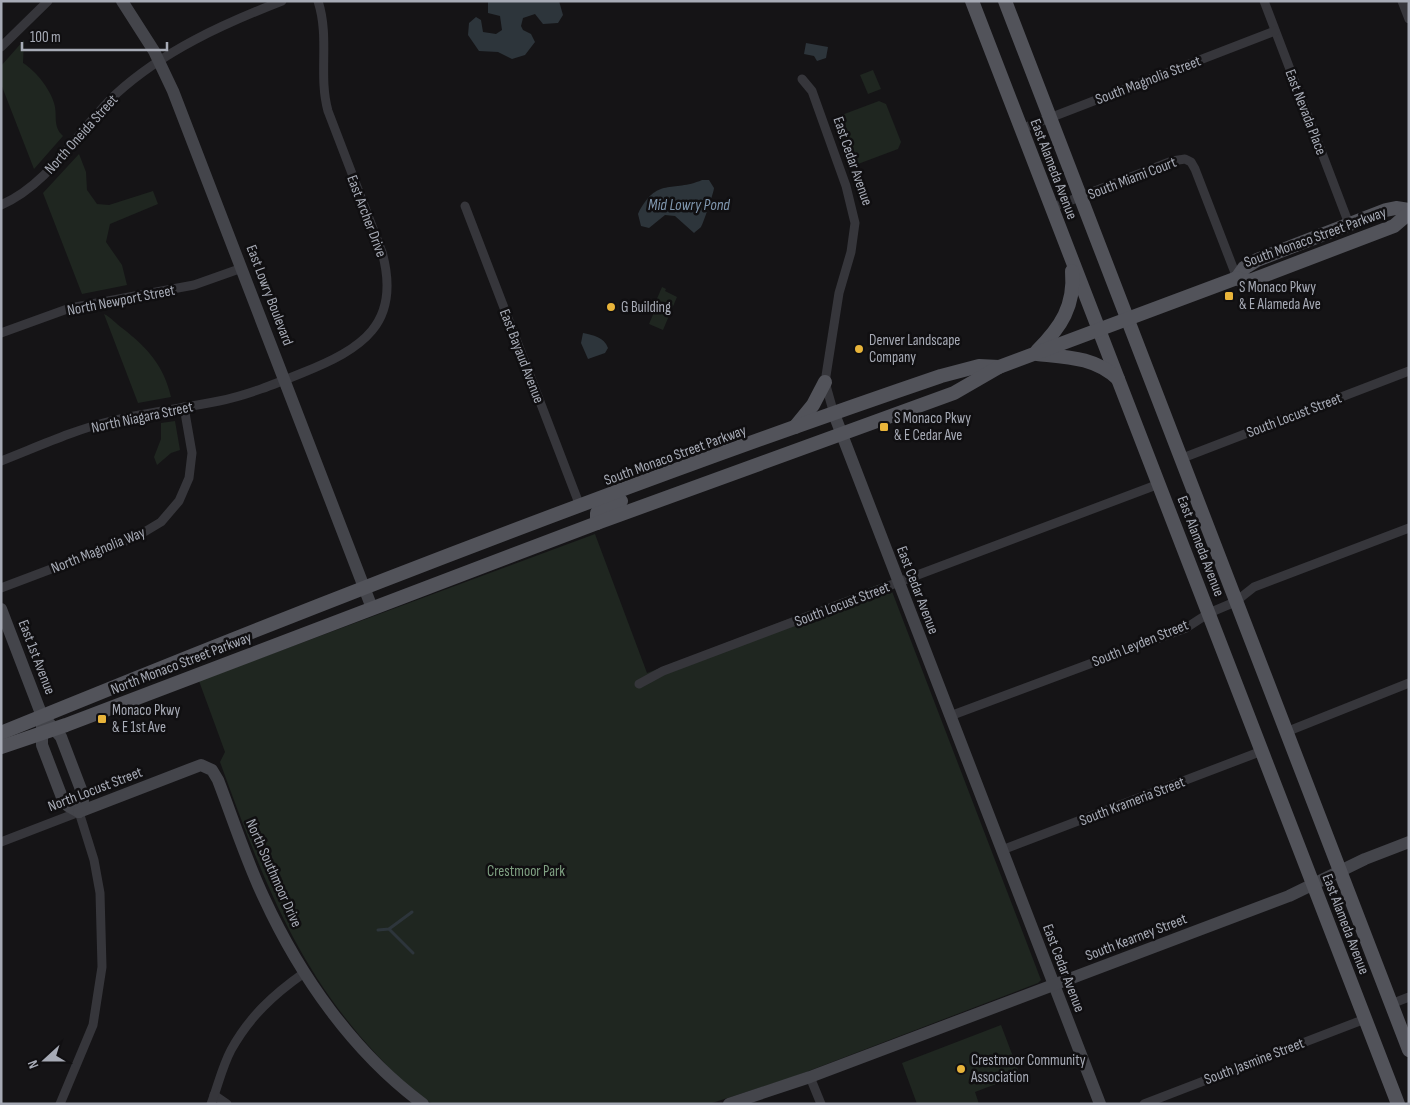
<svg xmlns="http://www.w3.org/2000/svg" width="1410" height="1105" viewBox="0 0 1410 1105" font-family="'Sofia Sans Condensed',sans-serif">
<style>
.green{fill:#1f2620}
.water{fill:#2d353b}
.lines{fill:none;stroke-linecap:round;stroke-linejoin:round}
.stream{stroke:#2d353b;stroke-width:3}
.street{stroke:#36363b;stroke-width:9}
.secondary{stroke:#44454b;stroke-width:12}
.primary{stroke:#52535a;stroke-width:14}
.poi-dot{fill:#e8b43a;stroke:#100f11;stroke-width:2}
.labels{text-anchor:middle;stroke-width:5;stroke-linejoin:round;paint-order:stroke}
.street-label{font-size:15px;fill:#a7abb6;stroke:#100f11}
.poi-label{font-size:15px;fill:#a7abb6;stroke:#100f11;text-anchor:start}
.park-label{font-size:15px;fill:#7fa082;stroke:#100f11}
.water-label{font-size:16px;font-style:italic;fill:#8097af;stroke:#100f11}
</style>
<rect width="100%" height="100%" fill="#151416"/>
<!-- green -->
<g class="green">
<path d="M24,40L23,63C36,71 50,89 54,103C58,115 52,126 63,136L34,169L1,84V66Z"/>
<path d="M873,70L881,89L868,94L860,75Z"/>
<path d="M879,101L886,104L901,142L898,149L858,164L851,161L836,123L839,116Z"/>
<path d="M79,154L86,172L87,190L97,204L109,205L153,191L158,204L110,224L106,242L122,265L127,285L82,294L43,193Z"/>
<path d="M662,287L666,289L665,291L677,297L663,330L649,324L655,310L653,308Z"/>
<path d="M104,314C111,317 116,324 122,328C147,347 164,366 171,397L138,403Z"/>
<path d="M175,421L180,450L171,453L157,465L154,457L161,439V423Z"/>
<path d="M595,534L647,673L888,581L1041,980L1038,983L793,1077L709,1104H433C411,1092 393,1072 376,1054C295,967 260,872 220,762L225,752L199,681Z"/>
<path d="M1001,1025L1020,1075L975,1092L979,1104H917L902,1063Z"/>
</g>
<!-- water -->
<g class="water">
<path d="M488,1H559L563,15L558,23L543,24L535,14L523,18L521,26L523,30L531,34L535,42L525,55L512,59L498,52L479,51L468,35L469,23L476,17L481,20L483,32L496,34L502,30L500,16L488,13Z"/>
<path d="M806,43L828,47L826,58L817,61L814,56L804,54Z"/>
<path d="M702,180H709L714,188C714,192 703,224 701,227C699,229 696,231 694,233L675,216L665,215L649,228L641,226L638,214C657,176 672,193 702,180Z"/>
<path d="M583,333C593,335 604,337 608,348L605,353L588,359L581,343Z"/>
</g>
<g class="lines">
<!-- stream -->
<g class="stream">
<path d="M389,929L413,953"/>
<path d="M378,930L389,929L412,912"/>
</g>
<!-- street -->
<g class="street">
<path d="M1264,1L1349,224"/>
<path d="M1402,1L1409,19"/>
<path d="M1,47L48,1"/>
<path d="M802,79L812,91L846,186L855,223L851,252L839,293L825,382L834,414"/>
<path d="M1021,129L1275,31"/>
<path d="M1,205C50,184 78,130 116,94C163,51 223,24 282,1"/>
<path d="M465,206L580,506"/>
<path d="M1051,208L1172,161L1185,159L1191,162L1195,169L1237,278"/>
<path d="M1,333L70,308L194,285L242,268"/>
<path d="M1180,459L1409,371"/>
<path d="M1,461C37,447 74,430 111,421C147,412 184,408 219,401C248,395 275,384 302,373C362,349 402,324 382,252L328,111C318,75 330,38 318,1"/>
<path d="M1,588L136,537L161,522L179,501L189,478L192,453L184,407"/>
<path d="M639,684L663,671L1159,484"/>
<path d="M950,716L1186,628L1209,613L1235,602L1254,587L1409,528"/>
<path d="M1286,732L1409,683"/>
<path d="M1,842L79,812L94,860L100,893L102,967L93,1025L60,1104"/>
<path d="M1002,850L1262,751"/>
<path d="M1391,1004L1409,997"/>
<path d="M810,1077L821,1104"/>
<path d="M214,1095L227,1104"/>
<path d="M211,1104C218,1086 222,1067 231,1050C249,1017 274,994 304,973"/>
<path d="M1144,1104L1365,1019"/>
</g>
<!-- secondary -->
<g class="secondary">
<path d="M122,1L154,51L173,91L372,608"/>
<path d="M834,414L1100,1104"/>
<path d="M1,609L42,716V745L63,800L68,806L79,812"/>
<path d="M48,722L61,737L82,792L83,801L79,812"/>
<path d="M79,812L201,765L212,770L218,780C233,819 246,860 264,898C300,976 353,1052 423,1104"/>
<path d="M729,1104L810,1077L1289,896L1365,859L1409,842"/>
</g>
<!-- primary -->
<g class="primary">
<path d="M972,1L1398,1104"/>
<path d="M1005,1L1409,1050"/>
<path d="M1237,278L1244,268L1257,260L1386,210L1396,208L1409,210"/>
<path d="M1237,278L1243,281L1252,280L1394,226L1409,213"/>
<path d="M1037,351C1061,327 1075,306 1072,271"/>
<path d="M1037,354C1066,357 1095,357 1118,379"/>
<path d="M795,427L813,405L825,382"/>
<path d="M597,523V513L605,508L621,501"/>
<path d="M1,733C311,606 624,484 941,376L979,366L999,367"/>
<path d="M1,747L66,725L597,523L954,393L999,367L1237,278"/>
</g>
</g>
<!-- markers -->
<g class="poi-dot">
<rect x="1224" y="291" width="10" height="10" rx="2.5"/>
<circle cx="611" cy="307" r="5"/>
<circle cx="859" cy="349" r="5"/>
<rect x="879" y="422" width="10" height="10" rx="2.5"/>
<rect x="97" y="714" width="10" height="10" rx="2.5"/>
<circle cx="961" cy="1069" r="5"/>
</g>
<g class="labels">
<!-- street labels -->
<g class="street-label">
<text transform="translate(1148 80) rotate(-21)" y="5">South Magnolia Street</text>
<text transform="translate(1306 112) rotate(69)" y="5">East Nevada Place</text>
<text transform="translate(81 134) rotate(-48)" y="5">North Oneida Street</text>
<text transform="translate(853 161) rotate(71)" y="5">East Cedar Avenue</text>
<text transform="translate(1054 169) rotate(69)" y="5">East Alameda Avenue</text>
<text transform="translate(1132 178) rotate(-21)" y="5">South Miami Court</text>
<text transform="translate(367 216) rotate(69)" y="5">East Archer Drive</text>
<text transform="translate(1315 237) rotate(-20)" y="5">South Monaco Street Parkway</text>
<text transform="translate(270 295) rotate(69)" y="5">East Lowry Boulevard</text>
<text transform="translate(121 300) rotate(-11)" y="5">North Newport Street</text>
<text transform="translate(522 356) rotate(69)" y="5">East Bayaud Avenue</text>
<text transform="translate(1294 415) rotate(-21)" y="5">South Locust Street</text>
<text transform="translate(142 417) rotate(-12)" y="5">North Niagara Street</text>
<text transform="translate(675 455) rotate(-20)" y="5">South Monaco Street Parkway</text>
<text transform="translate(1201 546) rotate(69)" y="5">East Alameda Avenue</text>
<text transform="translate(98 550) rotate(-22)" y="5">North Magnolia Way</text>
<text transform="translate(918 590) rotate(69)" y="5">East Cedar Avenue</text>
<text transform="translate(842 604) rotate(-21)" y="5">South Locust Street</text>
<text transform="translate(1140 643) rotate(-22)" y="5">South Leyden Street</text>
<text transform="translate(37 657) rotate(69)" y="5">East 1st Avenue</text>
<text transform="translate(181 663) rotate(-21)" y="5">North Monaco Street Parkway</text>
<text transform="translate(95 789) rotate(-21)" y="5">North Locust Street</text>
<text transform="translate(1132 801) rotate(-21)" y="5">South Krameria Street</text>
<text transform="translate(274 873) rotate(66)" y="5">North Southmoor Drive</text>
<text transform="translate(1346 924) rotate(69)" y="5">East Alameda Avenue</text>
<text transform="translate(1136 937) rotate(-21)" y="5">South Kearney Street</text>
<text transform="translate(1064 968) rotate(69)" y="5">East Cedar Avenue</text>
<text transform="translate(1254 1061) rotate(-21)" y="5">South Jasmine Street</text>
</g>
<!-- poi labels -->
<g class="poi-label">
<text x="1239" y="292">S Monaco Pkwy<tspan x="1239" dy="17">&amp; E Alameda Ave</tspan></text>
<text x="621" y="312">G Building</text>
<text x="869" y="345">Denver Landscape<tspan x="869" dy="17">Company</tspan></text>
<text x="894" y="423">S Monaco Pkwy<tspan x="894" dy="17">&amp; E Cedar Ave</tspan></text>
<text x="112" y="715">Monaco Pkwy<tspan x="112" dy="17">&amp; E 1st Ave</tspan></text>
<text x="971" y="1065">Crestmoor Community<tspan x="971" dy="17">Association</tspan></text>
</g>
<!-- park labels -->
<g class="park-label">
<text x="526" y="876">Crestmoor Park</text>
</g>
<!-- water labels -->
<g class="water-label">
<text x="689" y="210">Mid Lowry Pond</text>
</g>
</g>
<!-- border -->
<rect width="1410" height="1105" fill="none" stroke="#a7abb6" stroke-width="5"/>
<!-- north arrow -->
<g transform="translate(45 1060) rotate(249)" stroke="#100f11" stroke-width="4" paint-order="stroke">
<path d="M0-4L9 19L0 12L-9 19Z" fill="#a7abb6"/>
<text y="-8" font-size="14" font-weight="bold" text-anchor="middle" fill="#a7abb6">N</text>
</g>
<!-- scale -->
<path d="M22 42v8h145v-8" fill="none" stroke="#a7abb6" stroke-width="2.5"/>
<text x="30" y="42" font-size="15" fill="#a7abb6" stroke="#100f11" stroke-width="4" paint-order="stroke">100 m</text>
</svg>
